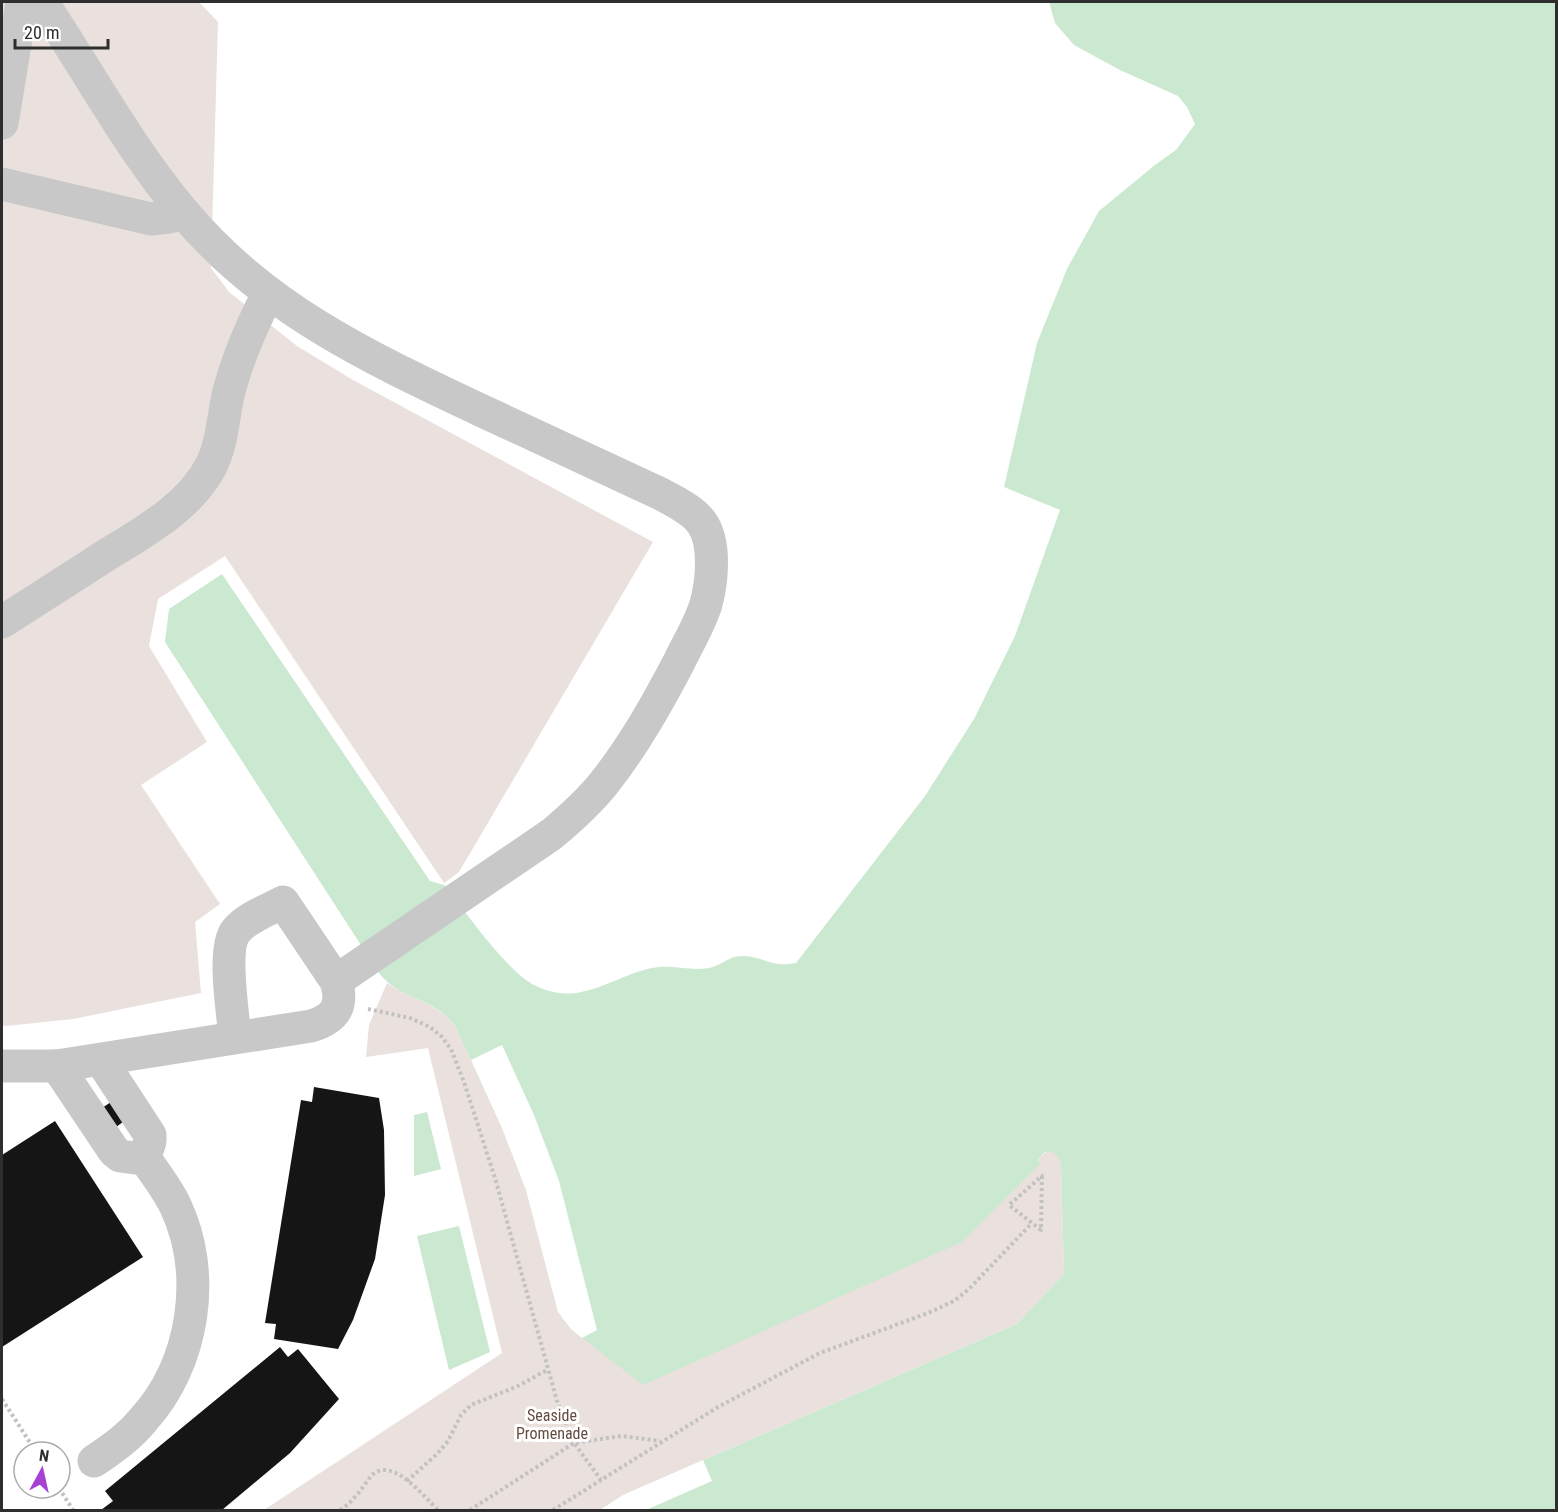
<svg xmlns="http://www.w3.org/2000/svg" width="1558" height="1512" viewBox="0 0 1558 1512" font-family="'Roboto Condensed',sans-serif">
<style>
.green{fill:#eae0dd}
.water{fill:#cbe8d0}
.pier{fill:#fff}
.building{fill:#151515}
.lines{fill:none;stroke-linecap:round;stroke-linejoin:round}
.path{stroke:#c2c2c2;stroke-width:4;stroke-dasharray:3 3;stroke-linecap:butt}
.minor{stroke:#c8c8c8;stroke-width:33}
.labels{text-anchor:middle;stroke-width:6;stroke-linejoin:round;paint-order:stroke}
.park-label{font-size:16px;fill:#654b40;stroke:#fff}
</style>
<rect width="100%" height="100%" fill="#fff"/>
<!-- green -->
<g class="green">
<path d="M2,2H199L218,22L211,268L229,292L297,346L353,380L653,542L459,872L444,883L225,556L158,599L149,646L207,742L141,785L220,904L195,922L201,993L73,1019L6,1026L2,1025Z"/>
<path d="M387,983C410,999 438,1003 455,1026L502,1128L526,1190L554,1297L563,1320L1041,1163L1038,1160L1046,1152L1050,1151L1058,1155L1061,1167L1064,1274L1017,1324L623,1495L600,1510H264L502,1353L428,1048L366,1057L369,1025Z"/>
</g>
<!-- water -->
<g class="water">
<path d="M1049,2H1556V1510H600L623,1495L1017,1324L1064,1274L1061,1167C1059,1157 1056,1150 1045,1152L1038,1160L1041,1163L962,1242L643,1385L571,1329L558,1312L526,1190L502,1128L455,1026C434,997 401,1001 379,973L165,642L169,609L222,574L430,881L444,885C466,912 507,972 536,986C548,992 564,995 576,993C605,989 630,970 659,967C676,966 692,971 709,968C721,966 730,955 743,956C764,957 773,968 796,963L925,796L974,719L1015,636L1060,510L1004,487L1037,343L1067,269L1099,211L1155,165L1176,150L1195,124L1187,107L1178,96L1120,70L1074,45L1055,23Z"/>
<path d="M427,1112L441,1169L414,1176V1115Z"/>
<path d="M459,1226L490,1352L449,1370L417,1236Z"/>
</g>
<!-- pier -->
<g class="pier">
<path d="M502,1045L534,1115L559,1181L597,1330L582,1338L571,1329L558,1312L526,1190L502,1128L471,1060Z"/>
<path d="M703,1460L712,1481L646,1510H600L623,1495Z"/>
</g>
<!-- building -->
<g class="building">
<path d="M314,1087L379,1098L384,1130L385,1195L375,1259L353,1320L338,1349L274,1339L276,1324L265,1323L301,1100L312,1102Z"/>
<path d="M114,1100L127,1119L112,1130L99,1110Z"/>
<path d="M55,1121L143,1257L2,1347V1155Z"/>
<path d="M280,1347L288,1357L298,1349L339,1399L290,1453L222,1510H101L113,1501L105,1491Z"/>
</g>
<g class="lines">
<!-- path -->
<g class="path">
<path d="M368,1009L410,1018L430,1027L442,1037L451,1049L464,1082L495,1178L557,1401L574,1443L601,1480"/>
<path d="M1042,1176L1041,1230L1009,1205Z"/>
<path d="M2,1399L36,1452"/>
<path d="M407,1481L438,1453L448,1441L461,1415L471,1405L518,1386L547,1370"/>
<path d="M59,1488L73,1510"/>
<path d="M340,1510C345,1507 350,1503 354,1498C361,1491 366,1482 372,1475C393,1456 424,1497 438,1510"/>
<path d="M470,1510L574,1443L621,1436L660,1441"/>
<path d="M553,1510L718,1407L820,1353L928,1313L954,1301L969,1289L1032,1223"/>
</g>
<!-- minor -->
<g class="minor">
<path d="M42,2C89,72 129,148 184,213C264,308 366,356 476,408C538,437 600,465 661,494C675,502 693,510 702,523C716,543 712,582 706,604C700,624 688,643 679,662C657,704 634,745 604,783C589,802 571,818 552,834L336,981"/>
<path d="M2,123L22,2"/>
<path d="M2,184L151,219L169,217L184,213"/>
<path d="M2,622C33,602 65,582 97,561C138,535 188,510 211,466C222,444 223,419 228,395C237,359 251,327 268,294"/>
<path d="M2,1066H57L311,1026C335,1019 344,1006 336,981L283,902C268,910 246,918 236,931C222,948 233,1014 235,1037"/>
<path d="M57,1066L114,1151L120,1156L135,1158C146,1153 151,1147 150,1135L101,1060"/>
<path d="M94,1461C112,1449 129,1437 143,1420C194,1364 208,1274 175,1205C166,1187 154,1171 142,1155"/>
</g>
</g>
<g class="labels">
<!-- park labels -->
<g class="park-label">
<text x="552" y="1421">Seaside<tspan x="552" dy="18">Promenade</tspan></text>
</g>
</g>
<!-- border -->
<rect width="1558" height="1512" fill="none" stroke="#2e2e2e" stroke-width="6"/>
<!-- north arrow -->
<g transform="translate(42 1470) rotate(8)"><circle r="28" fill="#ffffff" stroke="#ababab" stroke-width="1.5"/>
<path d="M0-4.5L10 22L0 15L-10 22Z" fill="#a641d4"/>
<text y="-9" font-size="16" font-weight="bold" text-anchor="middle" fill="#2e2e2e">N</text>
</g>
<!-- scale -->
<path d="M15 39v9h93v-9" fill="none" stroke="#2e2e2e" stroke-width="3"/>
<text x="24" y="39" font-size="18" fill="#2e2e2e" stroke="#ffffff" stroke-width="4.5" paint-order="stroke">20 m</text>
</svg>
